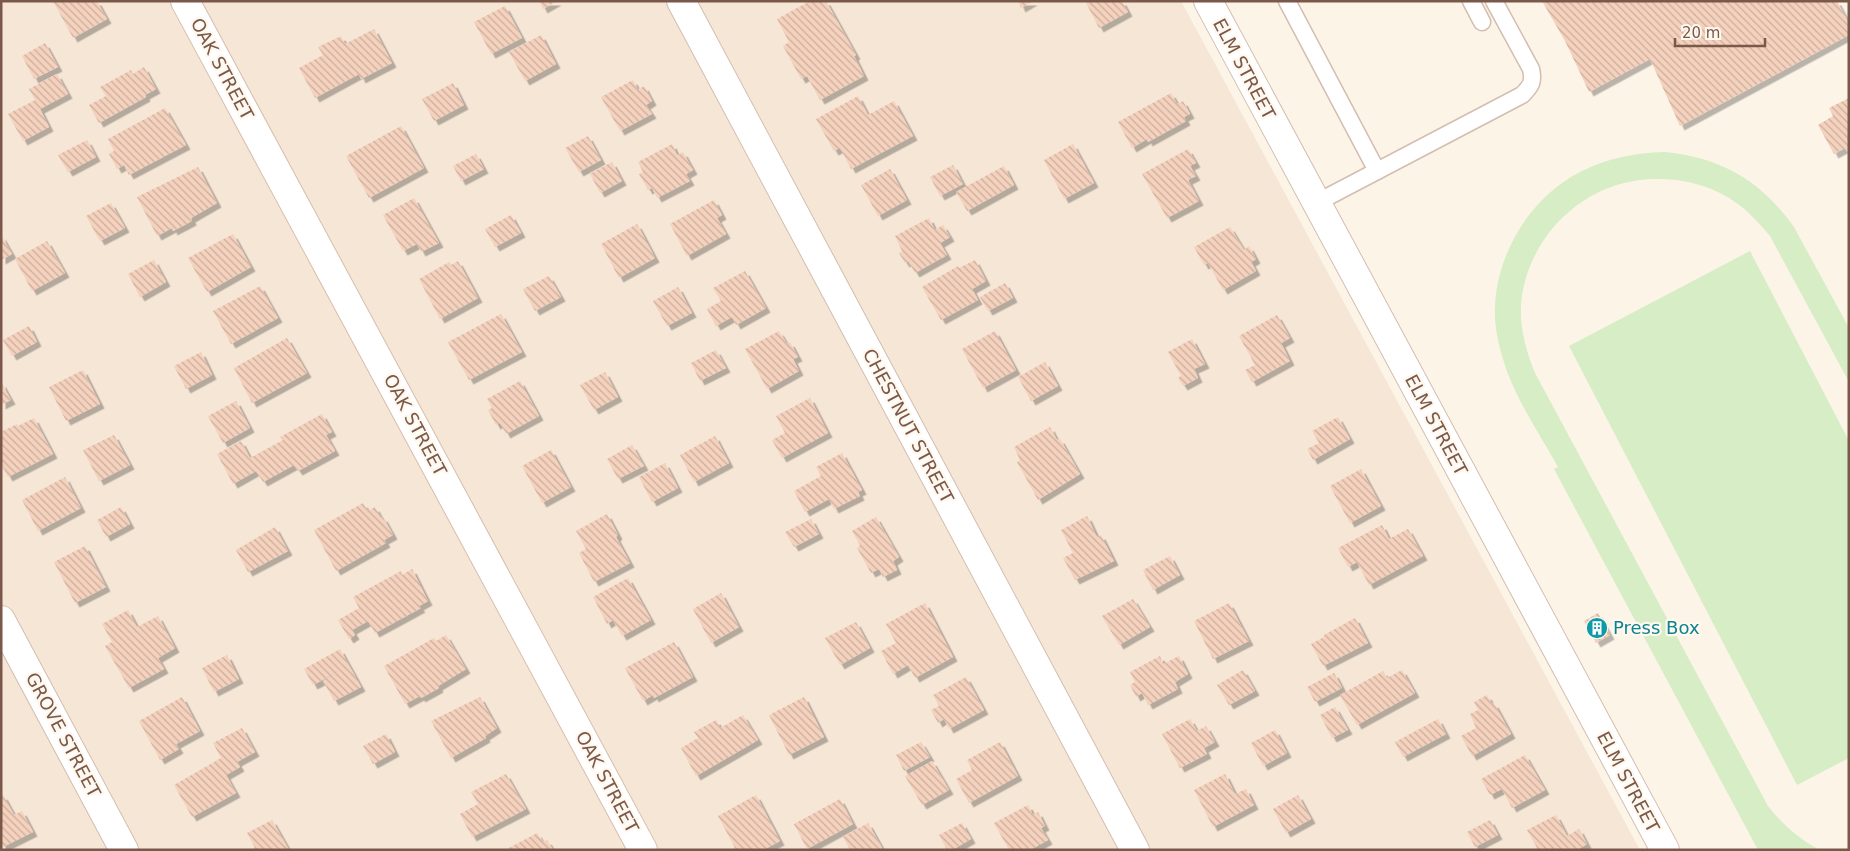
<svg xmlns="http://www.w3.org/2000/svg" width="1850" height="851" viewBox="0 0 1850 851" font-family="'DejaVu Sans',sans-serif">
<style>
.residential{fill:#f6e6d6}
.green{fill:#d6edc5}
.building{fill:url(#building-back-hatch);filter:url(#shadow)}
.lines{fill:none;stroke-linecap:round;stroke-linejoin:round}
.lane-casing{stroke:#d3beaf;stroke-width:19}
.street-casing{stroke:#d3beaf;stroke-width:30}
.secondary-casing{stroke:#d7beac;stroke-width:30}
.lane{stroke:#fff;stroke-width:16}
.street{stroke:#fff;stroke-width:28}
.secondary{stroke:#fff;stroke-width:28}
.labels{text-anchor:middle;stroke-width:4.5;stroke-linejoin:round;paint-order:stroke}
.street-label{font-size:18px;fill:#7a594a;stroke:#fff8ef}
.culture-label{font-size:18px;fill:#0d838f;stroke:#fff8ef;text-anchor:start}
</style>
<defs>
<pattern id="building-back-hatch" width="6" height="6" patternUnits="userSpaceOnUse" patternTransform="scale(1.25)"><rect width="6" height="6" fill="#f5d2be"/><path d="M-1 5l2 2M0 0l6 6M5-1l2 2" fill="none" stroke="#cbad9c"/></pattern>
<filter id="shadow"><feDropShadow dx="4.5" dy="4.5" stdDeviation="0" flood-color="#0004"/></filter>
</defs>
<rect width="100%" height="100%" fill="#fdf4e8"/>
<!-- residential -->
<path class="residential" d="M1,1H1181L1640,850H1Z"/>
<!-- green -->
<g class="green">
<path d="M1665,152C1722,158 1760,180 1794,227L1849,328V382L1770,236C1760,224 1750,213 1738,204C1715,187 1687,179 1660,179C1592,177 1533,228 1522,295C1518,322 1525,349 1535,373L1768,806C1783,825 1799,839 1820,850H1758L1554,469L1558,467C1539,433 1514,397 1503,359C1498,343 1494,323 1495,307C1497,252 1531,197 1580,172C1607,158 1635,153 1665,152Z"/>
<path d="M1750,251L1849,441V758L1797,785L1569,346Z"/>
</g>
<!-- building -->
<g class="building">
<path d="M53,1H97L107,19L73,38Z"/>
<path d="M539,1H557L543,9Z"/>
<path d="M810,1H826L856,55L854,56L864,76L820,100L807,76L801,79L783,46L789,42L777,19Z"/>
<path d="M1018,1H1033L1021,8Z"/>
<path d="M1085,1H1122L1128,12L1099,28Z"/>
<path d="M1542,1H1837L1849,24V35L1680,126L1650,59L1589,92L1565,41Z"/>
<path d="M505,6L522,38L491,54L474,22Z"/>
<path d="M374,29L392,63L361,79L359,74L315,98L299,68L323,55L318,47L341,36L345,44Z"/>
<path d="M541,35L556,64L525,81L509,52Z"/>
<path d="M45,43L58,67L34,79L22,56Z"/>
<path d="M144,67L156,89L145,95L146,97L99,123L89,105L106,96L100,87L131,70L133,74Z"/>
<path d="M57,74L68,94L40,109L49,127L23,141L8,114L35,100L29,89Z"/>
<path d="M633,80L638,90L644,86L652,101L646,105L652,114L620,131L601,97Z"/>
<path d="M453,83L464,105L434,121L422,99Z"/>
<path d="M1171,93L1177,104L1183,101L1190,114L1184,117L1186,121L1148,142L1147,139L1132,148L1118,122Z"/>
<path d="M858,96L868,115L894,101L913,136L851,169L840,148L834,151L816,119Z"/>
<path d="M1849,98V155L1845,148L1834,154L1818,125L1833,116L1829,108Z"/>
<path d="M165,108L186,145L129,175L124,165L117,169L109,154L114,151L108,139Z"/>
<path d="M401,126L424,168L369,198L346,156Z"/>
<path d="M588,136L601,160L579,172L565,148Z"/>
<path d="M87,140L96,157L68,172L58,155Z"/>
<path d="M672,144L677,155L683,152L693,170L686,174L690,181L657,198L652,188L648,190L639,174L643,172L638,162Z"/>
<path d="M1073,144L1094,183L1064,199L1044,160Z"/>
<path d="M1188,149L1196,163L1190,166L1196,176L1188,180L1199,201L1167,218L1142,174Z"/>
<path d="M476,154L484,169L461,181L453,166Z"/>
<path d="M612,162L622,181L600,193L590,174Z"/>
<path d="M953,165L963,184L940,196L930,177Z"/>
<path d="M1004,166L1014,185L967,211L956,192Z"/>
<path d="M198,167L217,203L191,218L192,221L173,231L172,228L157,236L137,197Z"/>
<path d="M890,169L907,200L878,216L861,185Z"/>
<path d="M414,198L439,243L421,252L417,244L403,251L383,215Z"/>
<path d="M714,200L722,215L717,218L726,234L687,256L670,224Z"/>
<path d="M111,203L125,228L100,241L86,216Z"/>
<path d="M511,215L521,233L495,247L485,229Z"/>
<path d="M929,218L935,230L943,225L950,237L940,243L947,255L915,273L908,261L905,263L899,253L902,251L895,236Z"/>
<path d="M637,224L655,258L619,278L601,244Z"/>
<path d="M1230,227L1244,250L1249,246L1256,259L1251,262L1256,271L1223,290L1208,263L1204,265L1194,247Z"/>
<path d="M233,234L251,267L207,292L188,258Z"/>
<path d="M1,235L12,254L1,260Z"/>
<path d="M47,241L65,273L32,291L15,259Z"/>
<path d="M154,260L166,282L140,297L128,274Z"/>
<path d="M975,260L986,281L972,289L978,300L941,320L922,287L958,266L959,268Z"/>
<path d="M458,261L478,298L440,319L419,279L449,262L451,265Z"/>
<path d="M745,271L766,308L736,325L732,317L716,326L707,309L721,301L713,288Z"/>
<path d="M549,276L561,297L535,311L523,289Z"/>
<path d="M1005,283L1013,298L988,311L980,297Z"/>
<path d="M260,286L278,318L231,344L213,311Z"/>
<path d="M678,287L692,313L667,326L653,301Z"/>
<path d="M501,314L522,352L469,380L448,342Z"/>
<path d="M1277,315L1290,338L1281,343L1290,361L1252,382L1245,370L1255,365L1239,336Z"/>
<path d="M29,326L37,342L12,356L3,340Z"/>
<path d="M779,331L787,344L790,342L798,357L793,359L799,371L767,389L745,349Z"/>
<path d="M995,331L1016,370L983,388L962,349Z"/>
<path d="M287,338L307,373L252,403L234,368Z"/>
<path d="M1192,339L1205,364L1194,369L1198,378L1183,386L1178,378L1181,376L1168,352Z"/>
<path d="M716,350L726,368L700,381L691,363Z"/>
<path d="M201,352L212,375L186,389L174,366Z"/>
<path d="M1045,362L1058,386L1031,401L1018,377Z"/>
<path d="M83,370L100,404L66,421L49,387Z"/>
<path d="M605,372L618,397L594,410L580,385Z"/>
<path d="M520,381L539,416L506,434L500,423L496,425L488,410L492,408L487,399Z"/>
<path d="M1,382L11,400L1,405Z"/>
<path d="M810,398L828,433L782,458L772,440L785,433L776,416Z"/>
<path d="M236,401L250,428L223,443L208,416Z"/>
<path d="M322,414L332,432L326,435L335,451L298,471L294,465L263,482L256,471L233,484L217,454L241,441L250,458L283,440L280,437Z"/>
<path d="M1338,417L1350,439L1313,460L1307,449L1319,443L1312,431Z"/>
<path d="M34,418L53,454L8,477L1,464V432L17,424L18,426Z"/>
<path d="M1050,427L1057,440L1060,439L1080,474L1038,500L1017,462L1020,460L1014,447Z"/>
<path d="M114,435L130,465L99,481L83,450Z"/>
<path d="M715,436L729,463L694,482L680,455Z"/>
<path d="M632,445L644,466L618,479L607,459Z"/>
<path d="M551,450L571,487L542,503L522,466Z"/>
<path d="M842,453L862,490L858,492L860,496L834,509L829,499L805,512L794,491L821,476L816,467Z"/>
<path d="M665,463L678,488L652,502L639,477Z"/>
<path d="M1361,469L1381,506L1350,523L1330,486Z"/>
<path d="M65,477L81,508L38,531L22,500Z"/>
<path d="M363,503L368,511L375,507L381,518L383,517L393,535L384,540L386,543L336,571L314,530Z"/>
<path d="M121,507L130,524L106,537L97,520Z"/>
<path d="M607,514L618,535L616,537L630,563L594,582L579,553L586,549L576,531Z"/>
<path d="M1087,516L1097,537L1101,535L1114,561L1075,580L1063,558L1073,553L1061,530Z"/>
<path d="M876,517L899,557L893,561L897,570L883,577L879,569L871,573L857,548L860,545L852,531Z"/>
<path d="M811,519L819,534L794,547L785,532Z"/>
<path d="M1382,525L1389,539L1408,529L1423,556L1369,585L1357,562L1348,567L1338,548Z"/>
<path d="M275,527L288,551L248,572L236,550Z"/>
<path d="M85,546L106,587L75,603L54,562Z"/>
<path d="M1170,556L1180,575L1153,590L1143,570Z"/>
<path d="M412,569L428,601L419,606L421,608L375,633L368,621L352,630L355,635L349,639L338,620L359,608L353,597L401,571L402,575Z"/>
<path d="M628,578L651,620L622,636L613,620L607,624L593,597Z"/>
<path d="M721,593L739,627L711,643L693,609Z"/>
<path d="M1133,599L1150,627L1119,645L1102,616Z"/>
<path d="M925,603L953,657L915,678L908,665L893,674L881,651L896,643L886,624Z"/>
<path d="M1229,603L1249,641L1213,659L1194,621Z"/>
<path d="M128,610L137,627L158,616L175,648L158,658L164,669L129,688L105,646L112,642L102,624Z"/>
<path d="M1598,613L1610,635L1596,643L1584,621Z"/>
<path d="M1355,618L1368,643L1323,666L1311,644L1324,637V635Z"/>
<path d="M856,622L870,648L840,665L825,638Z"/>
<path d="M446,635L466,669L438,686L439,688L421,698L420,696L405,704L384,666L434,638L436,641Z"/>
<path d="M674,642L693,677L654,698L653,695L643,701L625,668Z"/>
<path d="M340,649L361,687L334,701L323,681L336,673L313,685L304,669Z"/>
<path d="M227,655L239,679L214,692L202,668Z"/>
<path d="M1160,656L1163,664L1179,656L1188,674L1175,682L1178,689L1148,705L1142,693L1136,697L1130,685L1135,682L1130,672Z"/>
<path d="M1243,670L1255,691L1229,705L1217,685Z"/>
<path d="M1402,670L1415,693L1357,725L1340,695L1383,671L1387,678Z"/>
<path d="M1334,673L1342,688L1315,702L1307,687Z"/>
<path d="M966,677L984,710L949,729L944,719L938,723L931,710L939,706L933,695Z"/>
<path d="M1487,695L1492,704L1494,703L1511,734L1472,756L1461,736L1476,728L1470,714L1478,710L1474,702Z"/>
<path d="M182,697L200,731L176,744L179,749L160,760L139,721Z"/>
<path d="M480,697L497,728L485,736L486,738L451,758L431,721Z"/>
<path d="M804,697L824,737L789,755L769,715Z"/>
<path d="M1335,707L1348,730L1332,738L1320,715Z"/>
<path d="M743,715L758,740L696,776L681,748L698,738L694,732L716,720L720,728Z"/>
<path d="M1190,719L1197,731L1206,726L1215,742L1204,748L1207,754L1180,768L1162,734Z"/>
<path d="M1438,719L1446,734L1403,757L1395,742Z"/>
<path d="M242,728L255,752L237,762L240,767L226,775L236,793L192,817L174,785L221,758L213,743Z"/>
<path d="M1275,730L1287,753L1263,766L1251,743Z"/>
<path d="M386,734L395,752L373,764L363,746Z"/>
<path d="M921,742L930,757L904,771L896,755Z"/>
<path d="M1000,742L1018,776L969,803L956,779L972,770L967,760Z"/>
<path d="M1525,755L1545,790L1512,808L1502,789L1490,795L1481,779Z"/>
<path d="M932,761L949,790L922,805L905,776Z"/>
<path d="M506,774L526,809L472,837L460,814L478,804L471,792Z"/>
<path d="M1225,774L1235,794L1246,789L1254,805L1213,827L1194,790Z"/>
<path d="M3,795L14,815L22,811L33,832L1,848V796Z"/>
<path d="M756,795L780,841L763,850H736L718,816Z"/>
<path d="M1298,795L1311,819L1286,833L1273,809Z"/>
<path d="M840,799L853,824L807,849L794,824Z"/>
<path d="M1028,805L1033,815L1038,812L1045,826L1041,828L1048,840L1030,850H1009L994,823Z"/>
<path d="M1556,815L1567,836L1579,829L1587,844L1577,850H1535L1537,848L1527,830Z"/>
<path d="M272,820L289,850H252L255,848L247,833Z"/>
<path d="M1490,820L1498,835L1475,847L1467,832Z"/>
<path d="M868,823L883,850H850L843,837Z"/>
<path d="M962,823L971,839L952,850H947L939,835Z"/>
<path d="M537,833L543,842L547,840L553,850H505Z"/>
</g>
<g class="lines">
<!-- lane casing -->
<g class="lane-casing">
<g id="lane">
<path d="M1287,1L1377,171"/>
<path d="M1471,1L1482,22"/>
<path d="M1316,203L1522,95C1531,86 1534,82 1531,69L1494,1"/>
</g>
</g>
<!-- street casing -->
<g class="street-casing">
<g id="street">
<path d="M681,1L1135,850"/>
<path d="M1208,1L1665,850"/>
<path d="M1,620L124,850"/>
</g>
</g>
<!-- secondary casing -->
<g class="secondary-casing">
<path id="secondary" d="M185,1L643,850"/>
</g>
<!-- lane -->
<use href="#lane" class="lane"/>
<!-- street -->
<use href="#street" class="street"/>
<!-- secondary -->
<use href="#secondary" class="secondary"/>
</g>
<!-- icons -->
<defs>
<g id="building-disc" transform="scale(1.125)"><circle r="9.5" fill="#0f9aa8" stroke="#fff8ef"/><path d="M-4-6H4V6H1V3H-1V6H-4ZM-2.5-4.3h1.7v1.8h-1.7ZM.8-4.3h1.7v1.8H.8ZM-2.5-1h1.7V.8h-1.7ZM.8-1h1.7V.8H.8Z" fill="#fff"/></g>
</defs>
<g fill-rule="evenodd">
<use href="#building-disc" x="1597" y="628"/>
</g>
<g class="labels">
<!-- street labels -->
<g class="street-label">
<text transform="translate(222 69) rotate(62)" y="6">OAK STREET</text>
<text transform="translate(1244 69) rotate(62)" y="6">ELM STREET</text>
<text transform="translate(415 425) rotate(62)" y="6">OAK STREET</text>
<text transform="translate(1436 425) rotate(62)" y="6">ELM STREET</text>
<text transform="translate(908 426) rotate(62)" y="6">CHESTNUT STREET</text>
<text transform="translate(63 735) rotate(62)" y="6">GROVE STREET</text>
<text transform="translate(607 782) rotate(62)" y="6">OAK STREET</text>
<text transform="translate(1628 782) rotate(62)" y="6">ELM STREET</text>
</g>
<!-- culture labels -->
<g class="culture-label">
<text x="1613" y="634">Press Box</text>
</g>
</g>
<!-- border -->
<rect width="1850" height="851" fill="none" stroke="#7a594a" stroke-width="5"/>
<!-- scale -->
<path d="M1675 38v8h90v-8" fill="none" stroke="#7a594a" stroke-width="2.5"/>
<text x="1682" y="38" font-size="15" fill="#7a594a" stroke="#fff8ef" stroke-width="4" paint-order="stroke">20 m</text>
</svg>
